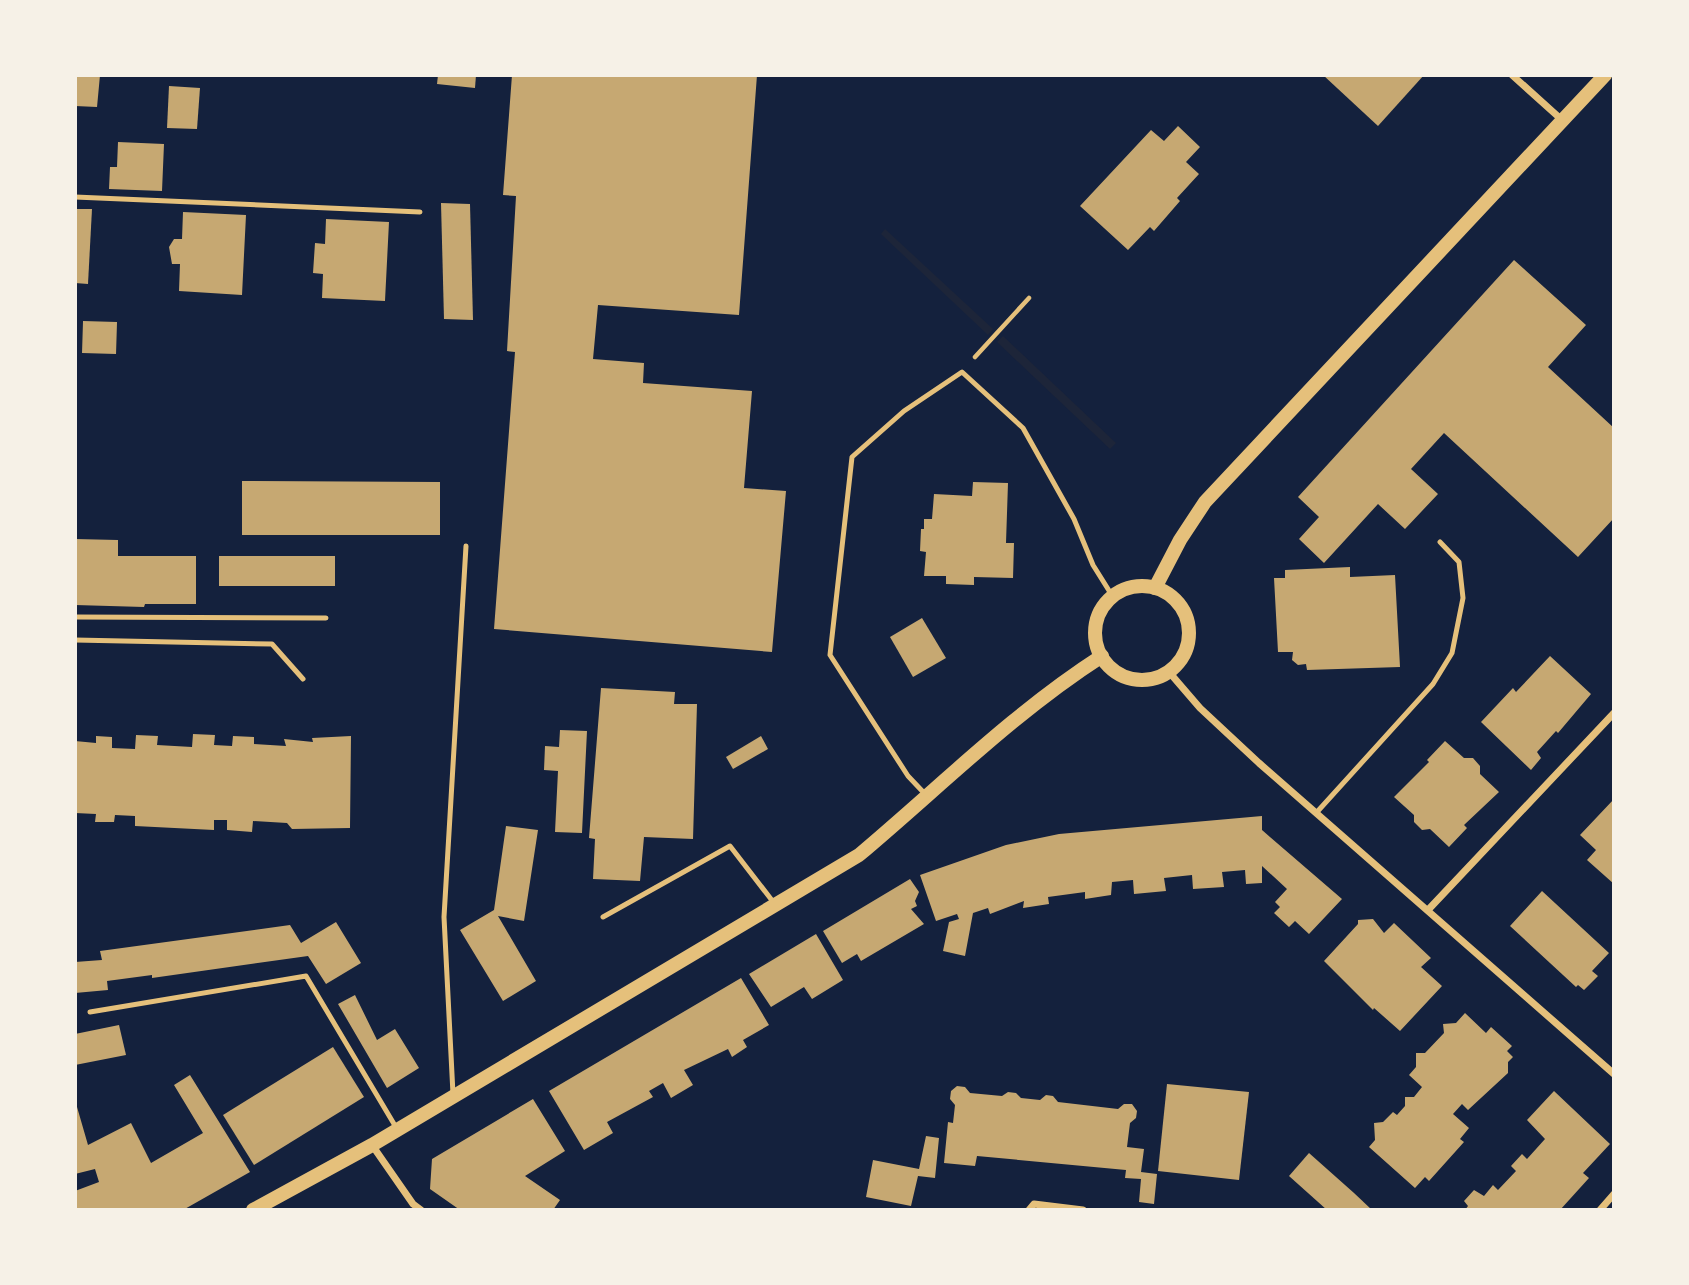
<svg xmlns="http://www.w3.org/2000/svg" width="1689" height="1285" viewBox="0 0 1689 1285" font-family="'Roboto Condensed',sans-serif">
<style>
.green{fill:#1d2539}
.building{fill:#c6a872}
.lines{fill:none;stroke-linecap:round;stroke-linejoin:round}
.path{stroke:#e5c07b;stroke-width:4.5}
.service{stroke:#e5c07b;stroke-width:5}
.minor{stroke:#e5c07b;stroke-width:7}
.secondary{stroke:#e5c07b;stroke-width:14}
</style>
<rect width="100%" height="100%" fill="#14213d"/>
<!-- green -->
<g class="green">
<path d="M885,229L993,329L988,335L881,234Z"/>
<path d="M1003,336L1116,443L1110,449L997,342Z"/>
</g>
<!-- building -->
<g class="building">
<path d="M75,75H100L97,107L75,106Z"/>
<path d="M438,75H476L475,88L437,84Z"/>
<path d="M512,75H757L739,315L598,305L593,359L644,363L643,383L752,391L744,488L786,491L772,652L494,629L515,352L507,351L516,196L503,195Z"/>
<path d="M1323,75H1424L1378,126Z"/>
<path d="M169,86L200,88L197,129L167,128Z"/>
<path d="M1178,126L1200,147L1186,162L1199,174L1177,198L1180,201L1154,231L1150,227L1128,250L1080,206L1151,130L1164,141Z"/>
<path d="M118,142L164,144L162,191L109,189L110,167H117Z"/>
<path d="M441,203L470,204L473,320L444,319Z"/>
<path d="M75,209H92L88,284L75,283Z"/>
<path d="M183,212L246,215L242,295L179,291L180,264H172L169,247L174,239H182Z"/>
<path d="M326,219L389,222L385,301L322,298L323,274L313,273L315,243L325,244Z"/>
<path d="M1514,260L1586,325L1548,367L1614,428V518L1578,557L1444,433L1411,469L1438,494L1405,529L1378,504L1324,563L1299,539L1319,517L1298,497Z"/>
<path d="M83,321L117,322L116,354L82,353Z"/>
<path d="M242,481L440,482V535H242Z"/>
<path d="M973,482L1008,483L1006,543H1014L1013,578L974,577V585L946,584V576H924L926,552L920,551L921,529H924V519H932L934,494L972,496Z"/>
<path d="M75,539L118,540V556H196V604H145L144,607L75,605Z"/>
<rect x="219" y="556" width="116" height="30"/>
<path d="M1350,567V577L1395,575L1400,667L1307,670L1306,664L1298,665L1292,660L1293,652H1278L1274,578H1285V570Z"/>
<path d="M922,618L946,658L913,677L890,637Z"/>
<path d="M1550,656L1591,694L1558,733L1556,731L1537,752L1541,758L1531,770L1481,722L1513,688L1516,692Z"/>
<path d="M601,688L675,692L674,704H697L693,839L644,837L640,881L593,879L595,839L589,838Z"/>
<path d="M560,730L587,731L582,833L555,832L558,771L544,770L545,746L559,747Z"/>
<path d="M193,734L215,735L214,745L232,746L233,736L254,737V744L286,746L284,739L313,742L312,738L351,736L350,828L292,829L287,823L253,821L252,832L227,830V820H214V830L135,826V816L115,815L114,822H95L96,814L75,813V741L96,743V736L112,737V748L135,749L136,735L158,736L157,745L192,747Z"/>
<path d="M761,736L768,749L733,769L726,757Z"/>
<path d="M1445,741L1464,758H1473L1480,766V774L1499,792L1464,825L1467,828L1449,847L1430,829L1422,830L1414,822V815L1394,797L1429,762L1427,760Z"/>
<path d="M1614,799V884L1587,860L1596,850L1580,835Z"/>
<path d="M1262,816V830L1342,899L1309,934L1295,921L1289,927L1274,913L1280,907L1275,902L1287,889L1262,866V883L1246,884L1245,870L1222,872L1224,887L1193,889L1192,875L1164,878L1166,891L1134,894L1133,880L1112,882L1111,895L1085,899V892L1048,897L1049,904L1023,908L1024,901L990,914L988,908L973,913L965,956L943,951L949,922L959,919L957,914L936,921L920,875L1006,845L1059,834Z"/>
<path d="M506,826L538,830L524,921L498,916L536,981L503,1001L460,930L494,910Z"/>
<path d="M910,879L919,892L915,901L917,906L911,909L924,924L861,961L857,954L842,963L823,931Z"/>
<path d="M1542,891L1609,953L1592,971L1598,976L1584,990L1578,985L1576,987L1510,926Z"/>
<path d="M1373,919L1384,933L1394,923L1431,958L1421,967L1442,986L1400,1031L1374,1008L1373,1010L1324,961L1358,924V920Z"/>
<path d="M336,922L361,963L326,984L308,956L152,978V975L107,981L108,990L75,993V962L102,960L100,951L290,925L301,943Z"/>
<path d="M816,934L843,980L812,999L804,987L771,1007L749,974Z"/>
<path d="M741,978L769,1025L743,1040L747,1047L732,1057L728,1049L684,1070L693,1085L671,1098L663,1083L649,1091L653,1097L607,1122L613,1133L584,1150L549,1091Z"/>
<path d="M355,995L377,1040L395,1029L419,1068L387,1088L338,1004Z"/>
<path d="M1465,1013L1486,1033L1491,1027L1512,1046L1507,1051L1513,1057L1508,1062V1073L1468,1110L1462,1104L1453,1114L1469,1128L1460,1139L1464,1142L1429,1181L1425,1177L1415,1188L1369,1147L1375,1140L1374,1123L1383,1122L1393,1112L1397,1115L1405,1106V1097H1414L1422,1087L1409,1075L1416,1067V1053H1425L1444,1033L1443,1024L1456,1023Z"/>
<path d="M119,1025L126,1055L75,1065V1034Z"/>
<path d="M333,1047L364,1097L254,1165L223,1115Z"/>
<path d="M190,1075L250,1172L183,1210H75V1191L99,1182L95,1169L75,1174V1100L88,1145L131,1123L151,1163L203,1133L174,1085Z"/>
<path d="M1167,1084L1249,1092L1239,1180L1158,1171Z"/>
<path d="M957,1086L965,1087L970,1093L1002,1096L1008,1092L1016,1093L1021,1098L1040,1100L1046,1095L1053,1096L1058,1102L1118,1109L1124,1104H1132L1137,1111L1136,1118L1130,1123L1127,1147L1144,1149L1141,1172L1157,1174L1154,1204L1139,1202L1141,1179L1125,1178L1126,1170L977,1156L975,1166L944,1163L948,1122L953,1123L955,1105L950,1099L951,1091Z"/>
<path d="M1554,1091L1610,1144L1583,1173L1589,1178L1560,1210H1465L1468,1206L1464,1201L1474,1190L1484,1196L1493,1185L1498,1190L1516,1171L1511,1166L1522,1154L1527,1159L1545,1139L1527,1120Z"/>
<path d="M533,1099L565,1151L525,1176L560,1200L553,1210H460L430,1189L432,1159Z"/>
<path d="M926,1136L939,1138L935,1178L918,1176L911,1206L866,1197L873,1160L919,1169Z"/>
<path d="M1309,1153L1354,1193L1372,1210H1327L1289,1176Z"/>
</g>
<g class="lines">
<!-- path -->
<path class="path" d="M975,357L1029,298"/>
<!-- service -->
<g class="service">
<path d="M75,197L420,212"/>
<path d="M75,617L326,618"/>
<path d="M75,640L272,644L303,679"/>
<path d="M926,795L908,776L830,655L852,457L904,411L962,372L1023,428L1074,519L1093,565L1113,597"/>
<path d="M1317,812L1433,684L1452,653L1463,598L1459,562L1440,542"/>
<path d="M603,917L730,846L774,903"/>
<path d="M90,1012L306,976L397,1129"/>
<path d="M453,1094L444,917L466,546"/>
</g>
<!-- minor -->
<g class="minor">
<path d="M1512,75L1562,120"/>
<path d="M1169,672L1200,708L1259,763L1614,1074"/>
<path d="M1428,910L1614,713"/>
<path d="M372,1145L413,1204L421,1210"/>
<path d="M1029,1210L1034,1204L1083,1210"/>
<path d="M1600,1210L1614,1194"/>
</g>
<!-- secondary -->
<g class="secondary">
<circle cx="1142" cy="633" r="47"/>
<path d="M1155,588L1180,540L1205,502L1605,75"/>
<path d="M253,1210L372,1145L859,855C940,787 1012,714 1102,656"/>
</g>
</g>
<!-- border -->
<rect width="1689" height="1285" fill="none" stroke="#f6f1e7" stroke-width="154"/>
</svg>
